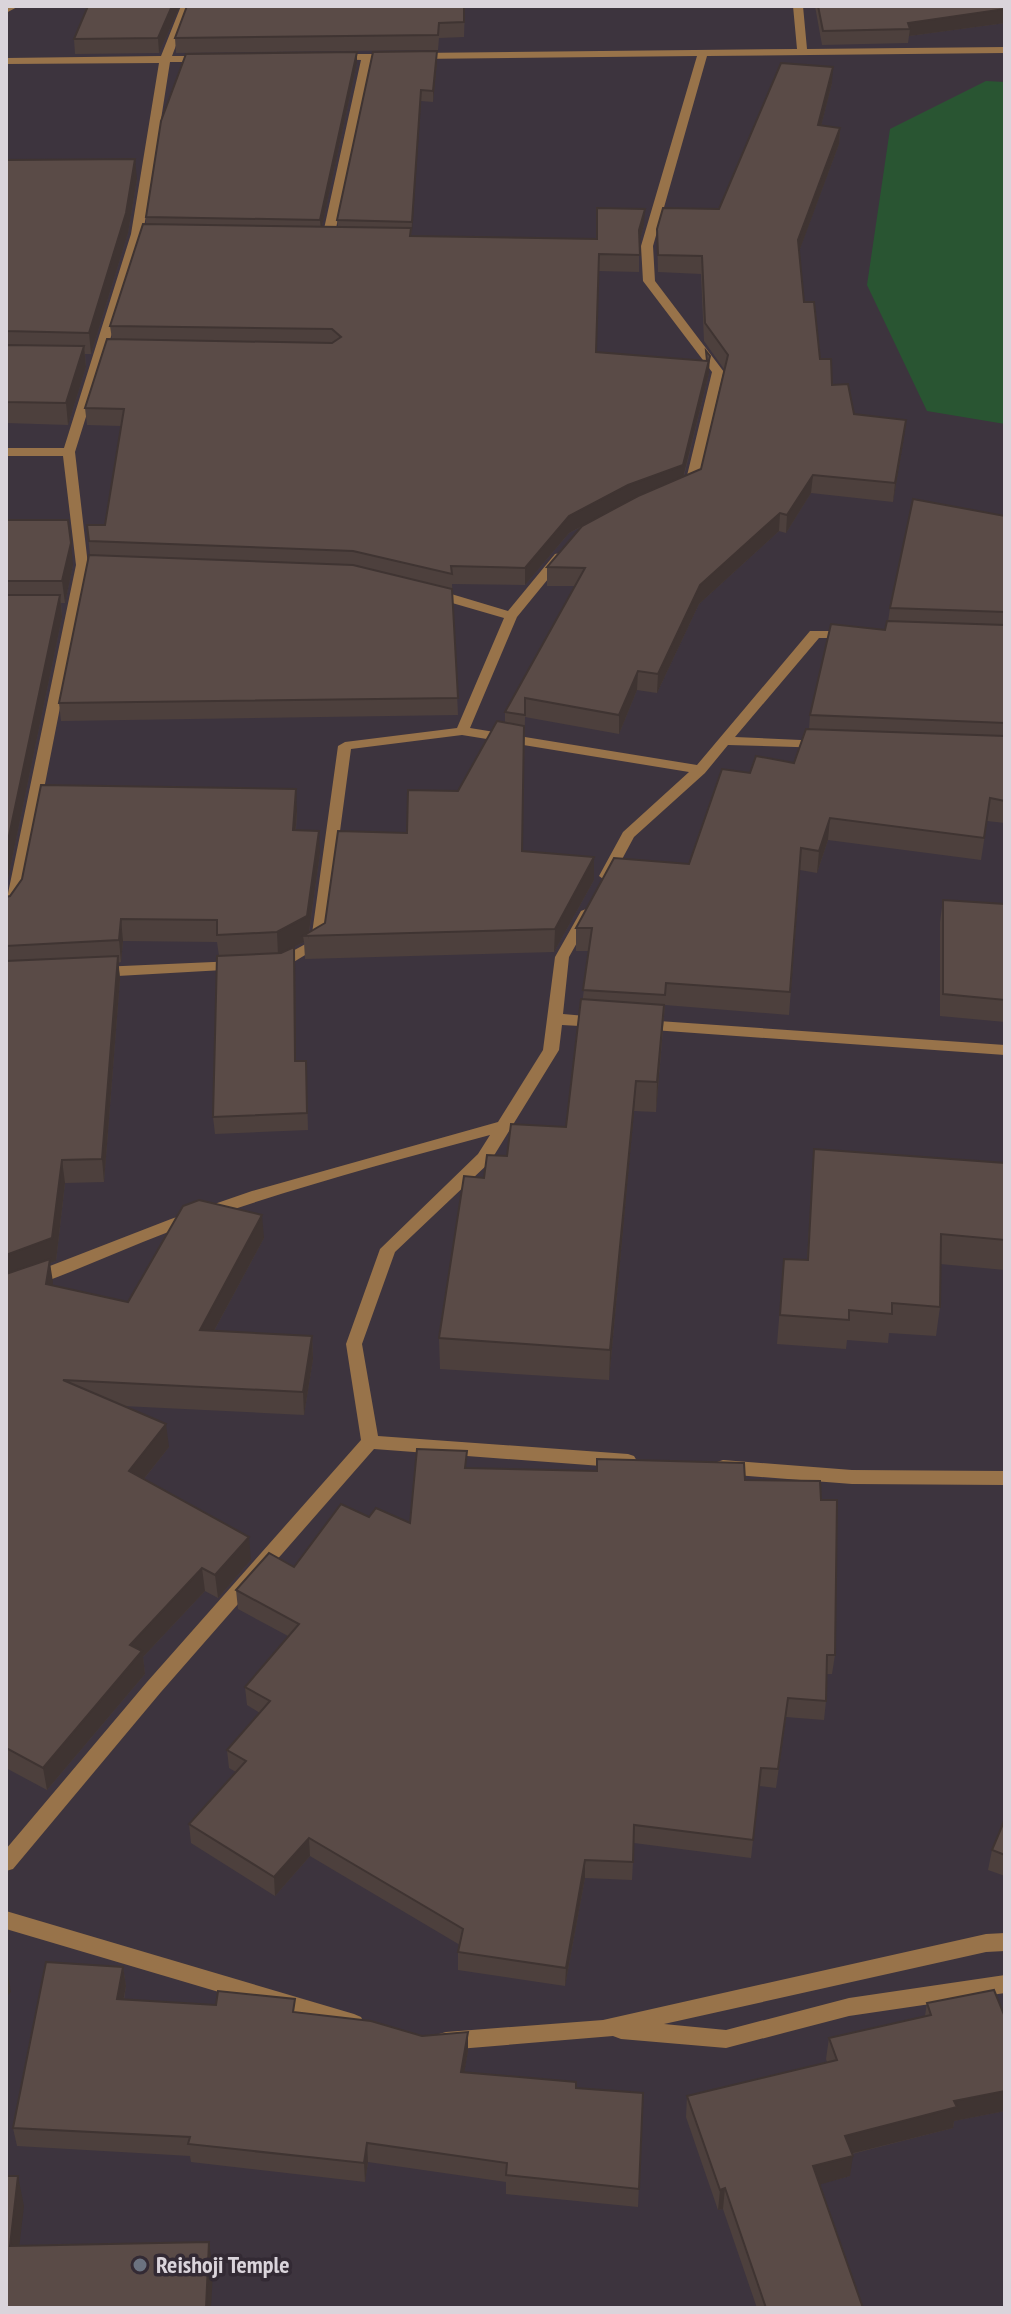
<svg xmlns="http://www.w3.org/2000/svg" width="1011" height="2314" viewBox="0 0 1011 2314" font-family="'PT Sans Narrow',sans-serif">
<style>
.green{fill:#295532}
.lines{fill:none;stroke-linecap:round;stroke-linejoin:round}
.minor{fill:#98734a;fill-rule:evenodd}
.tertiary{fill:#98734a;fill-rule:evenodd}
.wall{fill:#4d403d}
.shaded-wall{fill:#3f3432}
.building{fill:#5a4b47;stroke:#3f3432;stroke-width:2}
.worship-dot{fill:#6b7280;stroke:#332a34;stroke-width:3}
.labels{text-anchor:middle;stroke-width:7;stroke-linejoin:round;paint-order:stroke}
.near-poi-label{font-size:24px;font-weight:bold;fill:#dad4db;stroke:#332a34;text-anchor:start}
</style>
<rect width="100%" height="100%" fill="#3d343e"/>
<!-- green -->
<path class="green" d="M986,81L1005,82V424L927,411L867,285L890,129Z"/>
<g class="lines">
<!-- minor -->
<g class="minor">
<path d="M181,6H191L172,56H204L209,59L204,62H170L143,234L75,452L88,565L22,901L11,917L6,919V903L76,565L63,456H6V448H64L131,234L159,63L6,64V58L161,56Z"/>
<path d="M793,6H803L807,49L1005,47V53L707,56L653,246L655,281L724,372L697,486L687,491L681,487L685,484L712,372L643,281L641,246L697,56L415,59L410,56L415,53L797,49Z"/>
<path d="M335,54H392L397,57L392,60H371L334,238L328,241L322,238L361,60L331,59L330,57Z"/>
<path d="M560,553L566,557L517,617L470,728L697,765L810,631H850L857,635L855,638H819L735,737L823,741L828,742L830,745L828,748L728,745L705,773L634,837L613,876L606,881L599,876L623,832L689,772L462,735L351,749L325,943L287,966L270,967L268,964L270,961L278,959L311,941L338,746L345,742L457,728L504,618L428,596V590H438L508,611L555,554Z"/>
<path d="M586,909L593,914L569,957L563,1014L597,1017L605,1022L597,1027L562,1025L559,1050L490,1162L395,1252L362,1344L378,1436L628,1454L634,1456L637,1461L634,1466L628,1468L374,1449L161,1692L13,1869L6,1871V1849L147,1682L361,1440L346,1344L380,1249L478,1154L490,1135C388,1162 287,1190 187,1225C126,1247 68,1276 6,1295V1283L171,1219L252,1191L498,1122L543,1050L555,957L581,911Z"/>
<path d="M236,961L244,966L241,969L100,977L92,972L100,967Z"/>
<path d="M644,1020L1005,1045V1055L639,1029L636,1025L639,1021Z"/>
<path d="M723,1460L852,1470L1005,1471V1485L852,1484L723,1474L717,1472L714,1467L717,1462Z"/>
<path d="M6,1911L354,2014L361,2017L364,2023L361,2029L354,2032L6,1929Z"/>
<path d="M1005,1933V1951L986,1952L664,2024L726,2030L849,1998L1005,1975V1993L849,2016L726,2048L621,2039L613,2036L446,2050L439,2048L436,2041L439,2034L446,2032L603,2020L986,1934Z"/>
</g>
<!-- tertiary -->
<path class="tertiary" d="M6,6H19L6,13Z"/>
</g>
<!-- wall -->
<g class="wall">
<path d="M88,6H180L159,53L75,54L74,39Z"/>
<path d="M465,6L464,37L439,38L438,50L176,53L175,38Z"/>
<path d="M815,6H1005V23L909,36L908,43L822,45Z"/>
<path d="M357,52V63L322,226H338L337,220L437,62L433,102L421,101L411,236L596,239L644,225L639,242V272L598,271L596,352L706,361V351L709,373L684,476L701,469L724,369L704,341L701,274L658,272L657,229L719,209L832,83L821,126L840,128L839,144L799,251L804,302L820,359L832,385L854,414L904,437L893,502L811,493L786,533L779,531L699,604L657,693L637,690L619,734L525,717L522,851L594,880L554,952L305,959L304,942L284,952L295,965L296,1061H306L308,1130L215,1134L213,1117L219,956L217,942L123,941L121,962L118,963L120,979L104,1182L65,1183L56,1261L50,1263L52,1285L128,1302L264,1238L214,1331L312,1336L313,1359L304,1415L123,1406L169,1447L144,1479L251,1560L218,1598L205,1591L143,1657L145,1674L47,1790L6,1768V897L297,811L296,830L320,853L309,933L325,923L407,833L458,791L505,722V712L575,586H547V567L589,523L569,533L525,585L452,584L458,715L61,721L59,703L90,555L87,525H105L121,426L87,425L85,408L112,339L110,326L146,224V217Z"/>
<path d="M6,152L7,160L137,179L128,233L91,354H85L86,367L68,425L6,423Z"/>
<path d="M1005,516V823L987,821L981,860L828,840L817,873L800,870L789,1015L665,1005L656,1112L634,1111L609,1380L440,1369L439,1338L484,1178L507,1156L566,1127L589,951H576V928L689,864L750,773L794,763L809,729L810,715L885,630L888,622L890,608Z"/>
<path d="M6,520L73,565L65,603H61L62,617L6,888Z"/>
<path d="M943,900L1005,904V1022L940,1016V922Z"/>
<path d="M814,1149L1005,1163V1270L940,1264V1307L936,1336L889,1333L888,1343L847,1340L846,1349L777,1344L784,1259L807,1260Z"/>
<path d="M467,1468L745,1480L835,1655L832,1674H826V1701L824,1720L786,1717L776,1788L759,1786L751,1858L634,1843L632,1880L585,1878L565,1986L458,1970V1952L460,1945L310,1856L275,1896L191,1843L189,1824L236,1772L229,1768L227,1750L260,1713L247,1705L245,1687L288,1636L238,1609L236,1590L294,1567L369,1517L410,1523Z"/>
<path d="M1005,1819V1876L988,1870L992,1850Z"/>
<path d="M123,1967L126,1986L124,2000L296,2013L468,2051L464,2072L576,2088L643,2093L638,2207L506,2194V2182L368,2162L365,2182L191,2162L190,2156L17,2146L13,2128Z"/>
<path d="M927,2003L1005,2017V2111L954,2121L953,2128L852,2154L850,2176L820,2184L863,2308H757L723,2209L718,2210L686,2117L687,2096L827,2062L826,2059L829,2038L925,2016Z"/>
</g>
<!-- shaded-wall -->
<g class="shaded-wall">
<path d="M172,6H180L159,53L158,38Z"/>
<path d="M1005,9V23L909,36L910,29L908,23Z"/>
<path d="M437,51V62L433,102V91Z"/>
<path d="M357,52V63L321,231L320,220Z"/>
<path d="M833,67L832,83L817,142L818,125Z"/>
<path d="M421,90V101L412,233V222Z"/>
<path d="M840,128L839,144L797,257L798,240Z"/>
<path d="M135,159L137,179L128,233L91,354L89,333Z"/>
<path d="M645,209L644,225L638,246L639,230Z"/>
<path d="M84,346L86,367L68,425L66,403Z"/>
<path d="M710,356L709,373L682,482L627,502L569,533L525,585V568L569,516L628,485Z"/>
<path d="M906,420L904,437L893,502L895,483Z"/>
<path d="M813,475L811,493L786,533L787,515Z"/>
<path d="M780,513L779,531L699,604L657,693L658,674L700,585Z"/>
<path d="M71,543L73,565L65,603L62,581Z"/>
<path d="M60,595L62,617L6,888V850Z"/>
<path d="M638,671L637,690L619,734V715Z"/>
<path d="M296,789L297,811L294,852L293,830Z"/>
<path d="M830,818L828,840L817,873L819,851Z"/>
<path d="M319,831L320,853L308,939V936H303L304,942L278,955L277,932Z"/>
<path d="M594,857V880L554,952L555,929Z"/>
<path d="M121,919L123,941L121,962L119,940Z"/>
<path d="M294,947L295,965L296,1079L295,1061Z"/>
<path d="M118,956L120,979L104,1182L102,1159Z"/>
<path d="M664,1005L662,1035L656,1112L657,1082Z"/>
<path d="M636,1081L634,1111L609,1380L610,1350Z"/>
<path d="M62,1160L65,1183L56,1261L50,1263L53,1282L50,1307L6,1280V1255Z"/>
<path d="M262,1215L264,1238L202,1353L200,1330Z"/>
<path d="M312,1336L313,1359L304,1415L303,1392Z"/>
<path d="M166,1424L169,1447L132,1494L129,1471Z"/>
<path d="M249,1537L251,1560L218,1598L215,1575Z"/>
<path d="M202,1568L205,1591L143,1657L145,1674L47,1790L43,1768L130,1645Z"/>
<path d="M309,1838L310,1856L275,1896L274,1877Z"/>
<path d="M585,1860V1878L565,1986L566,1968Z"/>
<path d="M123,1967L126,1986L120,2018L117,1999Z"/>
<path d="M7,1970L11,1992L6,1997V1971Z"/>
<path d="M468,2032V2051L461,2091V2072Z"/>
<path d="M1005,2091V2111L954,2121L953,2128L842,2156L845,2136L954,2101Z"/>
<path d="M367,2143L368,2162L365,2182L364,2163Z"/>
<path d="M853,2156L850,2176L811,2187L813,2166Z"/>
<path d="M18,2176L24,2206L16,2275L10,2246Z"/>
<path d="M725,2188L723,2209L718,2210L720,2190Z"/>
<path d="M209,2242L213,2272L211,2308H206Z"/>
</g>
<!-- building -->
<g class="building">
<path d="M88,6H172L158,38L74,39Z"/>
<path d="M187,6H464V22L439,23L438,35L175,38Z"/>
<path d="M818,6H1005V9L908,23L910,29L823,31Z"/>
<path d="M437,51L433,91L421,90L412,222L337,220L373,52Z"/>
<path d="M357,52L320,220L146,217L161,121L186,54Z"/>
<path d="M781,63L833,67L818,125L840,128L798,240L804,302H814L820,359H831L832,385L848,384L854,414L906,420L895,483L813,475L787,515L780,513L700,585L658,674L638,671L619,715L525,698V715L505,712L585,568L547,567L582,526L638,496L701,469L728,355L705,323L702,256L658,255L657,229L663,208L719,209Z"/>
<path d="M135,159L126,213L89,333L6,331V160Z"/>
<path d="M597,208L645,209L639,230L640,255L599,254L596,352L707,361L706,351L710,356L683,465L628,485L569,516L525,568L451,566L452,574L353,551L89,541L87,525H105L124,409L85,408L107,339L332,343L341,337L332,329L110,326L143,224L411,228L410,236L597,239Z"/>
<path d="M6,345L84,346L66,403L6,402Z"/>
<path d="M913,499L1005,516V612L890,608Z"/>
<path d="M6,520H68L71,543L62,581H6Z"/>
<path d="M89,555L353,565L452,589L458,698L59,703Z"/>
<path d="M6,595H60L6,850Z"/>
<path d="M887,621L1005,625V723L810,715L831,624L885,630Z"/>
<path d="M497,721L524,726L522,851L594,857L555,929L303,936L325,923L338,831L407,833L408,790L458,791Z"/>
<path d="M806,729L1005,736V801L990,798L984,838L830,818L819,851L801,848L790,992L666,983L665,995L583,990L592,928H576L614,858L689,864L722,769L750,773L756,756L794,763Z"/>
<path d="M41,785L296,789L293,830L319,831L307,916L277,932L217,935V920L121,919L119,940L6,946V897L10,896L22,879Z"/>
<path d="M943,900L1005,904V1000L943,994Z"/>
<path d="M294,947L295,1061H306L307,1113L213,1117L217,956L281,953Z"/>
<path d="M118,956L102,1159L62,1160L52,1238L6,1255V961Z"/>
<path d="M581,999L664,1005L657,1082L636,1081L610,1350L439,1338L464,1176L484,1178L487,1155L507,1156L511,1124L566,1127Z"/>
<path d="M814,1149L1005,1163V1240L941,1234L940,1307L892,1303V1314L849,1310V1320L780,1315L784,1259L808,1260Z"/>
<path d="M199,1200L262,1215L200,1330L312,1336L303,1392L63,1380L166,1424L129,1471L249,1537L215,1575L202,1568L130,1645L142,1651L43,1768L6,1748V1274L50,1259L46,1284L128,1302L183,1206Z"/>
<path d="M417,1449L467,1451L465,1468L597,1471V1459L744,1463L745,1480L820,1481L821,1500H837L835,1655H827L826,1701L788,1698L778,1769L761,1768L753,1840L634,1825L633,1862L585,1860L566,1968L458,1952L463,1929L309,1838L274,1877L189,1824L246,1761L227,1750L270,1701L245,1687L299,1624L236,1590L269,1553L294,1567L341,1504L369,1517L376,1508L410,1523Z"/>
<path d="M1005,1819V1855L992,1850Z"/>
<path d="M46,1962L123,1967L117,1999L216,2005L218,1991L295,1999L293,2012L371,2021L422,2036L468,2032L461,2072L576,2082V2088L643,2093L639,2189L506,2175L507,2163L367,2143L364,2163L188,2144L190,2137L13,2128Z"/>
<path d="M994,1990L1005,2017V2091L954,2101L957,2107L845,2136L853,2156L813,2166L863,2308H766L725,2188L720,2190L687,2096L837,2060L829,2038L931,2015L927,2003Z"/>
<path d="M6,2176H18L10,2246L209,2242L206,2308H6Z"/>
</g>
<!-- markers -->
<circle class="worship-dot" cx="140" cy="2265" r="8"/>
<g class="labels">
<!-- near-poi labels -->
<g class="near-poi-label">
<text x="156" y="2273">Reishoji Temple</text>
</g>
</g>
<!-- border -->
<rect width="1011" height="2314" fill="none" stroke="#dad4db" stroke-width="16"/>
</svg>
